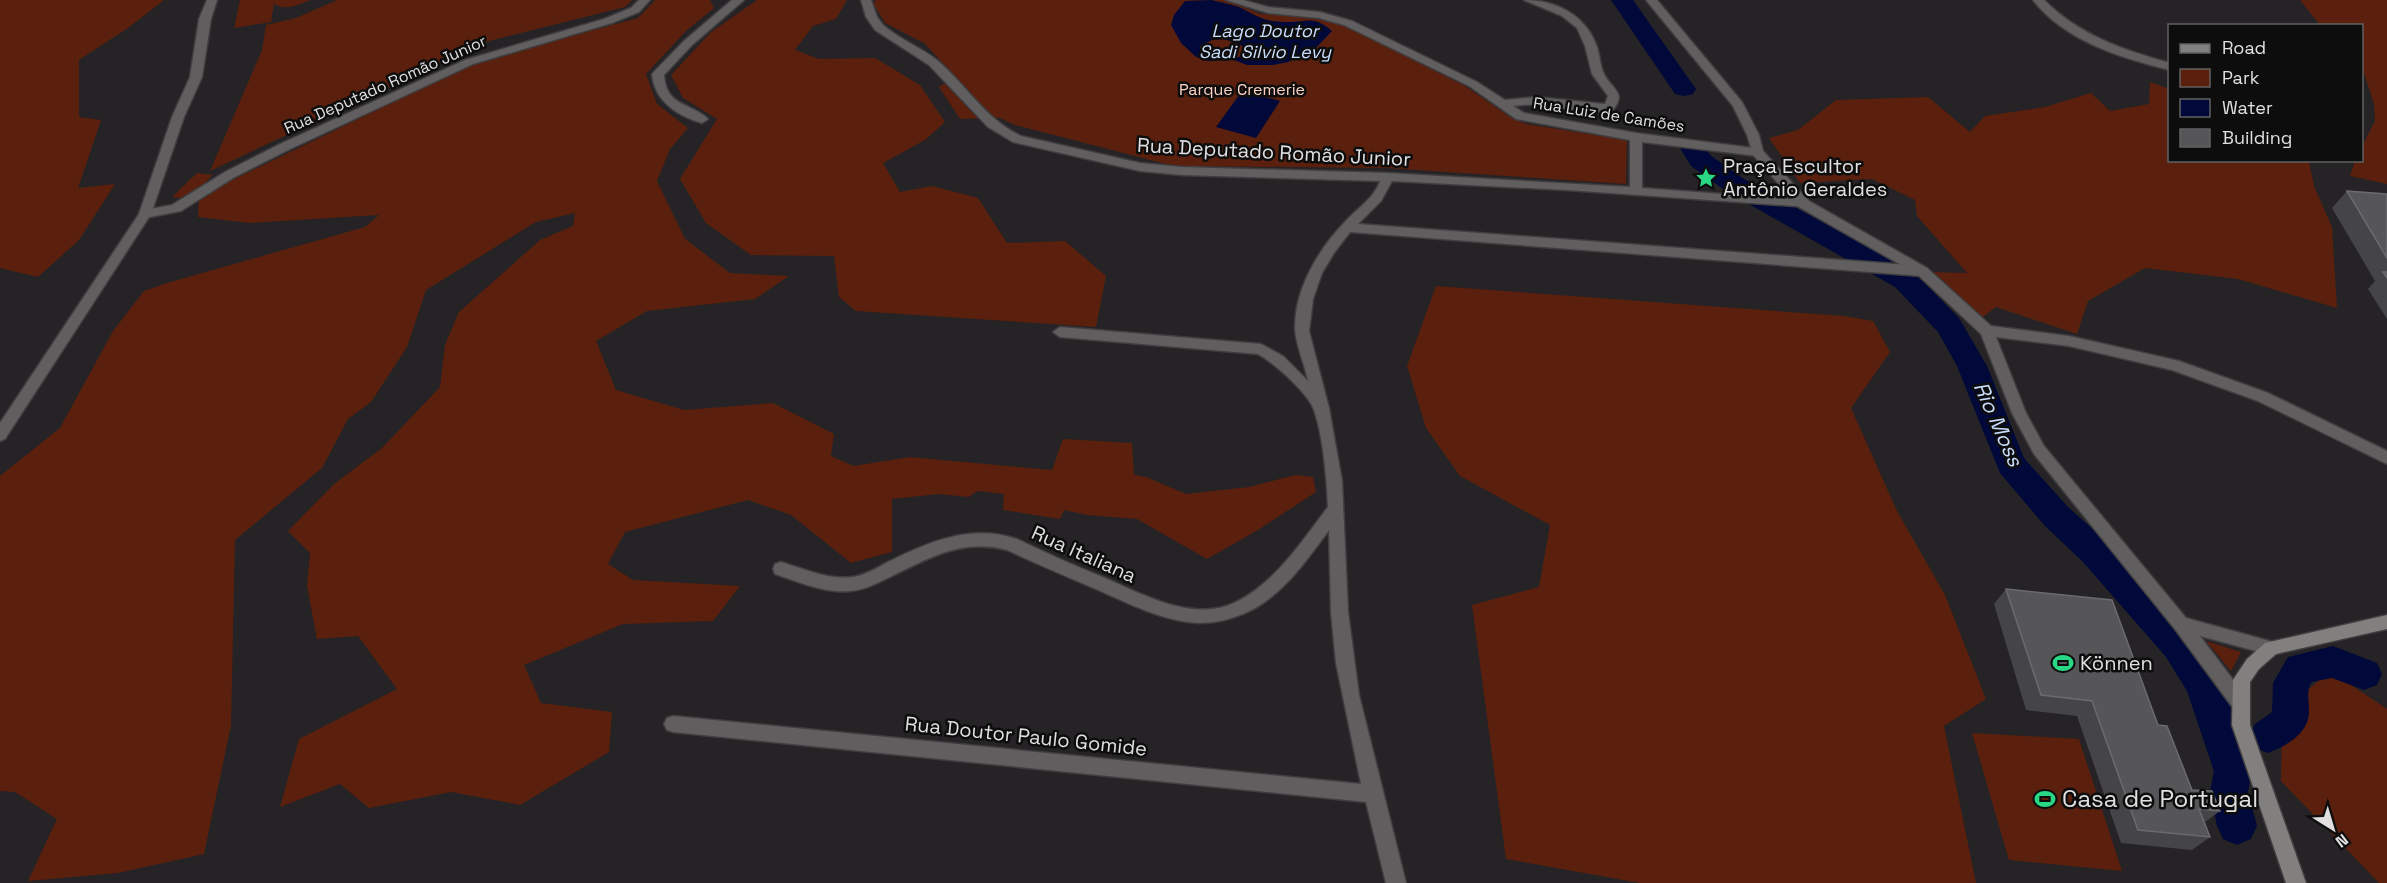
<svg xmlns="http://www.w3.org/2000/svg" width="2387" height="883" viewBox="0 0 2387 883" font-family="'Space Grotesk',sans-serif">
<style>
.green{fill:#5a200d}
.water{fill:#000939;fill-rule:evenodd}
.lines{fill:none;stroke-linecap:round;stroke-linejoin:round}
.river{fill:#000939;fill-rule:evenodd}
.minor-casing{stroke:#3f3d3f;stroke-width:3}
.tertiary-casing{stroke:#3f3d3f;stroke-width:3}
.secondary-casing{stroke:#3f3d3f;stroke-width:3}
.minor{fill:#605e5e;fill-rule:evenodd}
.tertiary{fill:#605e5e;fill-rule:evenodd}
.secondary{fill:#827f7f;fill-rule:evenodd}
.wall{fill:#454547}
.building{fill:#565558;stroke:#6b6b6d;stroke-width:1.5}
.labels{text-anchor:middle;stroke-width:5;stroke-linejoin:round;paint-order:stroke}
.far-street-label{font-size:16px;fill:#e1dfe0;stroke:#0e0d0e}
.far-park-label{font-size:16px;fill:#fbd1c4;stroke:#0e0d0e}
.far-water-label{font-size:18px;font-style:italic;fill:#c9ddfe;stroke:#0e0d0e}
.street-label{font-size:20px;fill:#e1dfe0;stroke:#0e0d0e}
.poi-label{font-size:20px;fill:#e1dfe0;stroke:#0e0d0e;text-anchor:start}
.water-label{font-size:21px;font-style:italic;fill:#c9ddfe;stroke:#0e0d0e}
.near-poi-label{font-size:24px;fill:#e1dfe0;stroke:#0e0d0e;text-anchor:start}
</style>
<rect width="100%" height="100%" fill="#252325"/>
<!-- green -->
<g class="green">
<path d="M0,0H164L128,28L79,60V117L101,120L78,188L115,184L79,240L38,277L0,268Z"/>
<path d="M240,0H310C298,5 286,11 274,4L271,22L234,28Z"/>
<path d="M337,0H632L625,7L485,42L210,171L262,50L266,25L296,18Z"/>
<path d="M655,0H710L714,8L686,31L646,74L657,104L688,128L670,149L657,181L685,239L730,273L789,276L755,299L647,311L596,341L616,390L684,410L773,403L834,434L831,456L853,466L910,457L1052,470L1063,439L1132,443L1134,475L1146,477L1186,494L1249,487L1295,475L1313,477L1316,492L1258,530L1207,559L1137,519L1087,515L1064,510L1060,519L1003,510L1004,494L977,491L969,497L939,494L892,499V552L851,563L791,515L748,500L625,532L608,564L633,580L740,586L713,621L623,624L524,665L541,703L612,712L609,752L520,805L451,792L369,808L340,784L280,807L299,739L397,689L358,636L317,639L307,586L310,553L288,531L334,484L382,448L440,387L445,345L459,312L540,240L573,226L575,213L536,222L426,290L407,347L371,402L348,419L322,468L235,540L231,725L204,854L118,873L28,881L57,819L15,792L0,791V476L60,428L113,331L144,291L167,283L365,227L379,215L249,223L198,217L199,196L476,62L638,18Z"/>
<path d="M757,0H847L836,19L813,26L795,50L819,59L875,58L920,85L945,122L925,140L883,163L900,192L932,186L978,198L1007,243L1065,241L1106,276L1096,327L856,311L839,297L834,256L751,255L706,223L680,179L717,119L683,98L671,75L711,32Z"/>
<path d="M876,0H1224L1261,14L1312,17L1339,23L1465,86L1513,119L1526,124L1627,140L1626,184L1385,168L1182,166L1166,164L1015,125L1000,118L960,119L939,87L955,76L924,43L885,23L873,3Z"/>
<path d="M2300,0H2387V184L2350,176L2355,161L2362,160V146L2375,121L2374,104L2362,67V26L2320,25Z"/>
<path d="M2150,82L2169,89L2170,160L2309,161L2314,186L2332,227L2337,308L2238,279L2145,268L2088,301L2077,334L1996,307L1979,320L1925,272L1967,273L1917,216L1915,200L1872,179L1800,183L1769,138L1798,130L1836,100L1928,97L1970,132L1985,116L2045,107L2091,93L2110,111L2149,104Z"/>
<path d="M197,173L213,175L188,199L172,197Z"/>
<path d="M1436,286L1844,316L1873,321L1890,352L1851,408L1897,511L1945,595L1986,699L1944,726L1976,883H1640L1506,859L1472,605L1539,587L1550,525L1460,476L1426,428L1407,366Z"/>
<path d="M2206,641L2241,652L2231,671Z"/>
<path d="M2330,671L2387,709V883H2379L2281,781L2282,712Z"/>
<path d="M1972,733L2079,739L2122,871L2009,860Z"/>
</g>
<!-- water -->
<g class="water">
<path d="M1211,0C1220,2 1230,4 1239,7C1259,17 1264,22 1288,22C1309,22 1313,15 1332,31L1313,51L1288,62L1273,65H1247L1234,60L1208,61L1196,57L1181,43L1171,25L1174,15L1185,1ZM1224,39L1241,45L1244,49L1242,56C1231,60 1210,59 1201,52L1200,46L1212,40Z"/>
<path d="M1242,91L1280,101L1256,138L1216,127Z"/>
</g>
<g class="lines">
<!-- river -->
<g class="river">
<path d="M1611,0H1633L1696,89L1693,94L1684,96L1675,94Z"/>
<path d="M1693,140L1702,142L1710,155L1744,179L1915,273L1959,318L1987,366L2024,458L2068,507L2107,542L2192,635L2214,670L2229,703L2252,771L2248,792L2257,826L2251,839L2237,845L2223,839L2217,826L2210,792L2214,771L2187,691L2166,657L2083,562L2044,525L2000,473L1957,366L1938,332L1895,287L1726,191L1691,166L1680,148L1684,142Z"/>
<path d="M2333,646L2377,663L2382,674L2377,685L2364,690L2332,678L2312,682C2306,690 2309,700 2309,710C2310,733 2286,746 2268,753L2255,748L2249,736L2255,724L2272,712L2273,683L2288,657Z"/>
</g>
<!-- minor casing -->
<g class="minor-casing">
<g id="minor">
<path d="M639,0H650L639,12L612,23L473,64L288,150L233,178L181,211L145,218L139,214L140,211L172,205L225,172L280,144L465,60L604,19L631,8Z"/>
<path d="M732,0H744L692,45L664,75C666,107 690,102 708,119L702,123C678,116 654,101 652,74L684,41Z"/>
<path d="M861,0H871L877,17L883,25C900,40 921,47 938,61C967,86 985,119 1021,136L1140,163L1182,167L1387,173L1630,187V140L1516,119L1469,86L1344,25L1319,18L1268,13L1226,0H1243L1268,7L1320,12L1352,21L1477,82L1505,100L1536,97L1605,104L1608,96L1592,74L1585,46L1577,28L1562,16L1524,0C1556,0 1586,15 1597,47C1600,56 1600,66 1604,74C1612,90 1627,92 1613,110C1582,117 1546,100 1513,106L1524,113L1636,133L1761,149V155L1757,156L1642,142V188L1804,200L1809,201L1810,204L1809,207L1567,190L1392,181L1381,201L1358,224L1922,266L1929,271L1922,276L1350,232L1334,253L1322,273L1313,299L1309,331L1329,408L1342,481L1348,612L1359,695L1406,883H1386L1366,802L673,732L667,730L664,724L667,718L673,716L1361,784L1336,663L1331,612L1329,530C1307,560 1281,598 1245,613C1231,619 1216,623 1200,623C1164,622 1128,603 1096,589C1066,576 1037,564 1007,550C963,538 929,558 890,577C877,583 865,590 851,591C826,594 799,582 775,574L773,569L775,564L781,562C804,569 828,580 852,577C865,576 878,567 890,561C931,541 971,524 1017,539C1046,553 1075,566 1105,578C1144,595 1194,623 1236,602C1276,582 1302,541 1328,507C1327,480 1323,435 1314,410C1308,393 1274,363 1258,354L1060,337L1053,332L1060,327L1261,344L1283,356L1308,381C1305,364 1295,344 1295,327C1295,289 1318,250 1344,223C1356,209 1374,199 1380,181L1182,175L1140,171L1013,142L988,127L929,65L875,30L866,17Z"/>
<path d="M2033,0H2044C2079,35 2123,50 2170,63V70C2121,58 2065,41 2033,0Z"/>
</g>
</g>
<!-- tertiary casing -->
<g class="tertiary-casing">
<g id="tertiary">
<path d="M207,0H217L211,19L202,77L184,117L151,214L5,439L0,441V423L139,214L172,117L190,77L199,19Z"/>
<path d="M1646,0H1657L1742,102L1759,135L1763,151L1809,201L1927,268L1991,326L2069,336L2179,361L2268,393L2387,451V464L2258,401L2172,370L2069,346L1996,337L2026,413L2044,446L2186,618L2277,643L2279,648L2277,653L2271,655L2200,636L2246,697L2249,703L2246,709L2240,711L2234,709L2175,629L2034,454L2012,413L1981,334L1917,274L1799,207L1753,155L1747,135L1733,106Z"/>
</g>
</g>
<!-- secondary casing -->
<g class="secondary-casing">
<path id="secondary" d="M2387,615V629L2276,654L2259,669L2250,682V725L2306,883H2286L2232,725L2233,680L2247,659L2265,643Z"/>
</g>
<!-- minor -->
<use href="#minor" class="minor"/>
<!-- tertiary -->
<use href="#tertiary" class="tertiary"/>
<!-- secondary -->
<use href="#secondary" class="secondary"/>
</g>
<!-- wall -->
<g class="wall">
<path d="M2347,191L2387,194V319L2368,289L2375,281L2332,208Z"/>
<path d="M2006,589L2158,725L2192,790L2220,811L2205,822L2210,837L2192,850L2121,843L2077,716L2026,710L1994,604Z"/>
</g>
<!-- building -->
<g class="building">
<path d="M2347,191L2387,194V258Z"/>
<path d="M2383,272H2387V278Z"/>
<path d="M2006,589L2112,600L2158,725L2167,726L2192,790L2212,791L2220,811L2199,809L2210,837L2138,830L2092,701L2041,695Z"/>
</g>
<!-- icons -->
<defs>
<g id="sight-bare" transform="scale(1.62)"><path d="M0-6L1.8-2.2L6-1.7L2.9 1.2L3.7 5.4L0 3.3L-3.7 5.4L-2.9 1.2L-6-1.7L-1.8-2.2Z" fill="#28d885" stroke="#0e0d0e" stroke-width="2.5" paint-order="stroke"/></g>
<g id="stadium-bare" transform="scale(1.62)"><path d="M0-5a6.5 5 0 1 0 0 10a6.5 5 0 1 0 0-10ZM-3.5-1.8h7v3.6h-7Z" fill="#28d885" stroke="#0e0d0e" stroke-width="2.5" paint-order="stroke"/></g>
</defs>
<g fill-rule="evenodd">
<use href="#sight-bare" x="1706" y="178"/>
<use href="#stadium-bare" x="2063" y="663"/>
<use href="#stadium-bare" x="2045" y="799"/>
</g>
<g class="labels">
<!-- far-street labels -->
<g class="far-street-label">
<text transform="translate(385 84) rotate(-24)" y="6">Rua Deputado Romão Junior</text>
<text transform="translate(1609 114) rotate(9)" y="6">Rua Luiz de Camões</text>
</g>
<!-- far-park labels -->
<g class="far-park-label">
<text x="1242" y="95">Parque Cremerie</text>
</g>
<!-- far-water labels -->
<g class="far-water-label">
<text x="1265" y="37">Lago Doutor<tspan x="1265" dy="21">Sadi Silvio Levy</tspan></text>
</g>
<!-- street labels -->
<g class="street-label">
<text transform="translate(1274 152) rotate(3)" y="7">Rua Deputado Romão Junior</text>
<text transform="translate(1084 554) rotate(24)" y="7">Rua Italiana</text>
<text transform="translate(1026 736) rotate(6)" y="7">Rua Doutor Paulo Gomide</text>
</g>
<!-- poi labels -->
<g class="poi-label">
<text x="1723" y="173">Praça Escultor<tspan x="1723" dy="23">Antônio Geraldes</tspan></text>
<text x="2080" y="670">Können</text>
</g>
<!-- water labels -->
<g class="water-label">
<text transform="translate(1998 424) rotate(66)" y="7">Rio Moss</text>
</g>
<!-- near-poi labels -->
<g class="near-poi-label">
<text x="2062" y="807">Casa de Portugal</text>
</g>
</g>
<!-- legend -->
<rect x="2168" y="24" width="195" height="138" fill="#0e0d0e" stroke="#626162" stroke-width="1.5"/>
<rect x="2180" y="44" width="30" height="9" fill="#827f7f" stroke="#626162" stroke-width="1.5"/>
<text x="2222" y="54" font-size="18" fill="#e1dfe0">Road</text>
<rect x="2180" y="69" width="30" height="18" fill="#5a200d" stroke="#626162" stroke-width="1.5"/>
<text x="2222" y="84" font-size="18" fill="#e1dfe0">Park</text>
<rect x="2180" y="99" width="30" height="18" fill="#000939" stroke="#626162" stroke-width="1.5"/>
<text x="2222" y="114" font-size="18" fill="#e1dfe0">Water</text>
<rect x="2180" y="129" width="30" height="18" fill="#565558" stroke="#626162" stroke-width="1.5"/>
<text x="2222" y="144" font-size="18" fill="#e1dfe0">Building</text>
<!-- north arrow -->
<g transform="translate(2333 829) rotate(143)" stroke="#0e0d0e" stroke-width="4.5" paint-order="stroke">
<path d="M0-4.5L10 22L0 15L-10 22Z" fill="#e1dfe0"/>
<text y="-9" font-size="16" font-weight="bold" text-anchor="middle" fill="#e1dfe0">N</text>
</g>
</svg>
